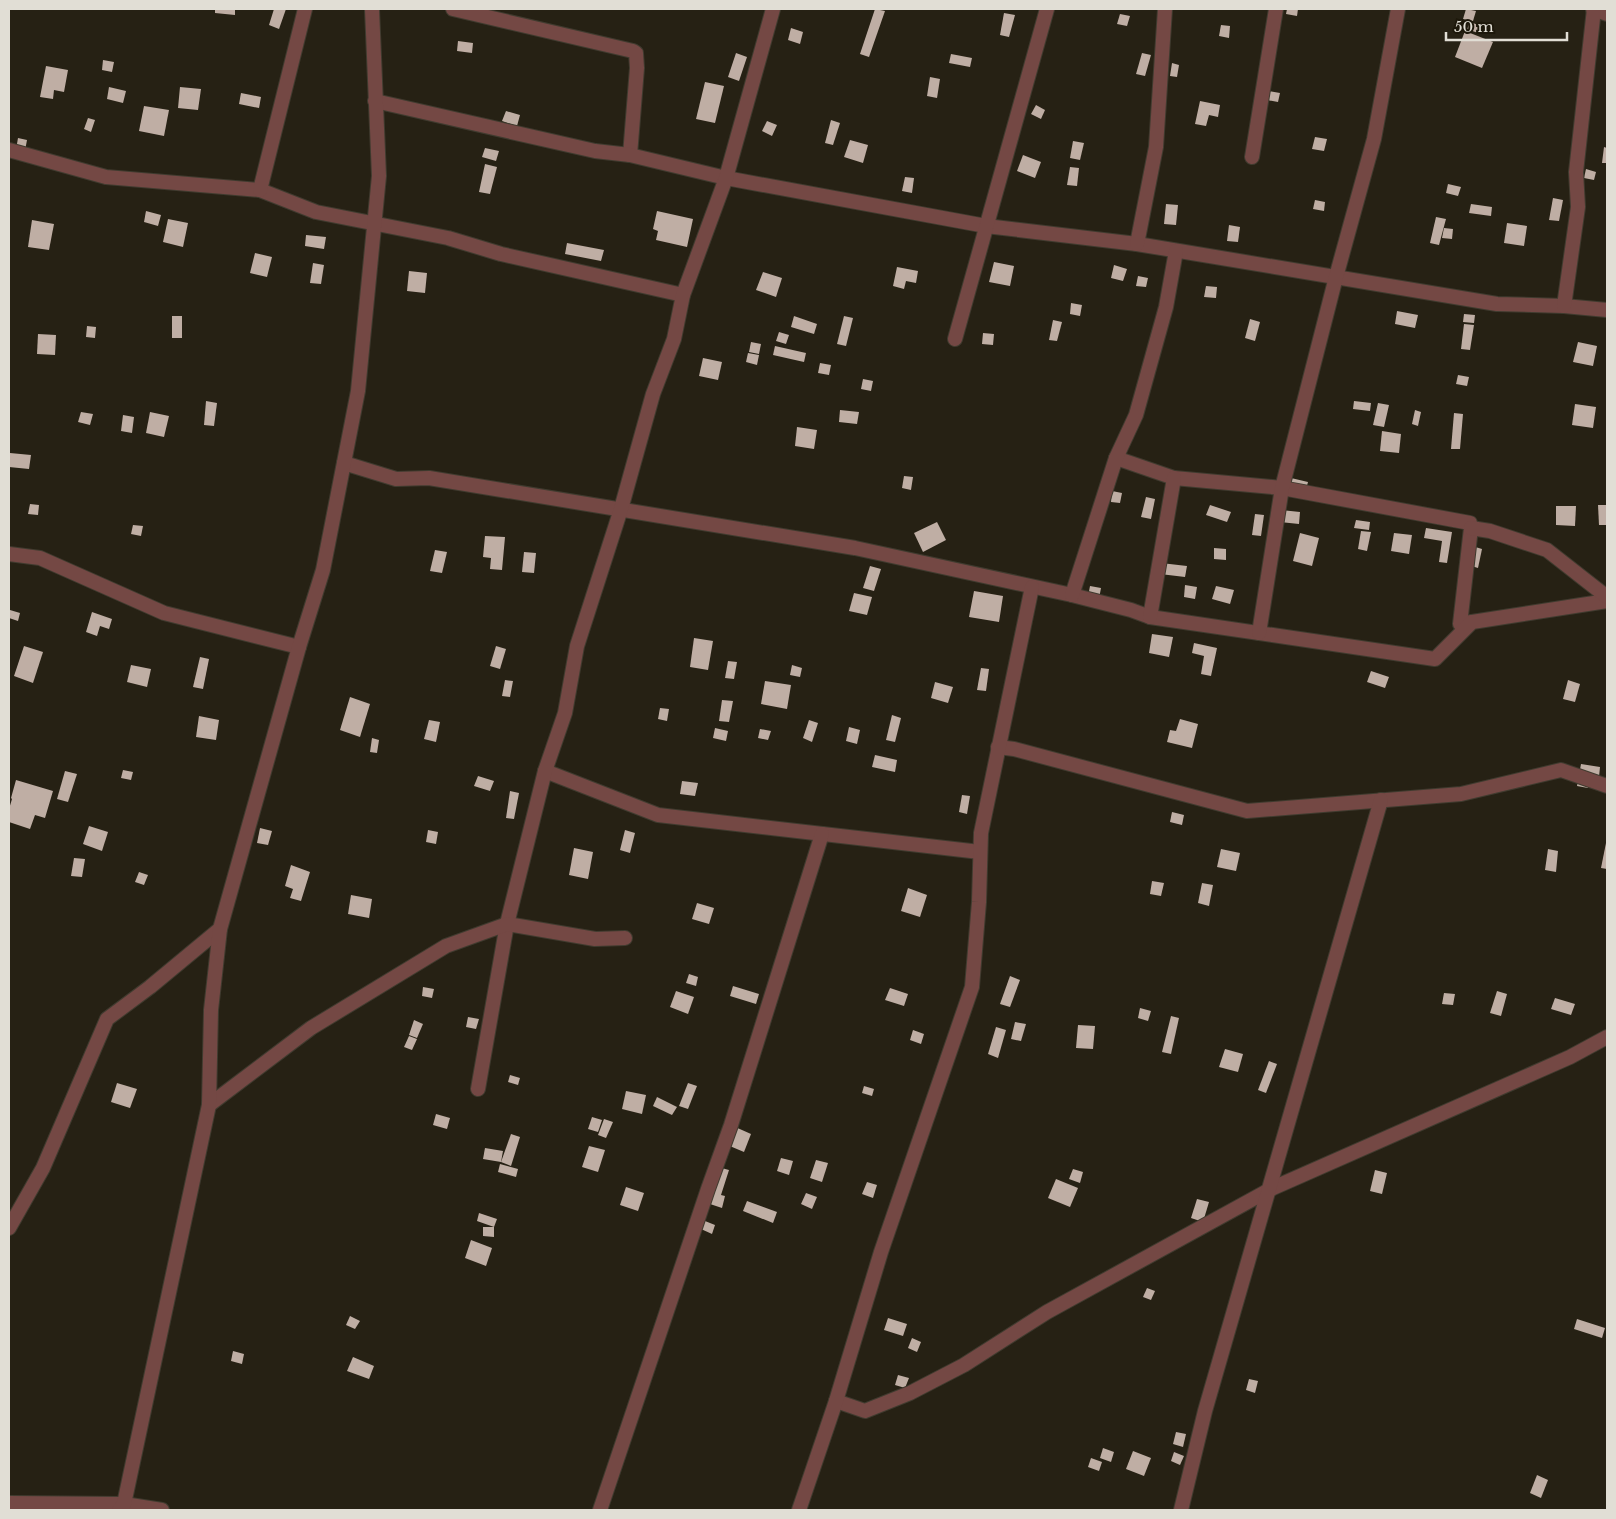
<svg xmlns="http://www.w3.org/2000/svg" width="1616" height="1519" viewBox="0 0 1616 1519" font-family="'Libre Baskerville',serif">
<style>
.building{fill:#bfaea4}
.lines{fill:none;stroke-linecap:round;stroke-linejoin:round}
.minor-casing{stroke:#403b2f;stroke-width:16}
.minor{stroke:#744844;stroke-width:14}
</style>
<rect width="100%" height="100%" fill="#262114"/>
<!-- building -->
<g class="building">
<path d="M215,9H235V15L215,13Z"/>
<path d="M274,9H286L279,29L269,25Z"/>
<path d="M875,9L885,11L869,57L860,54Z"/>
<path d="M1287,9H1298L1297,16L1286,14Z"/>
<path d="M1466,9L1476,11L1473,21L1463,19Z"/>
<path d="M1004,13L1015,15L1009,37L1000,35Z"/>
<path d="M1120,14L1130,16L1127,26L1117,24Z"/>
<path d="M1470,22L1481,26L1478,33L1467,29Z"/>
<path d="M1221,25L1230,26L1229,38L1219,36Z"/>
<path d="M791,28L803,32L800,44L788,40Z"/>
<path d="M1465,31L1493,42L1482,68L1455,57Z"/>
<path d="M458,41L473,43L472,53L457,51Z"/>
<path d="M736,53L747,57L739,81L728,77Z"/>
<path d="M1142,53L1151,55L1145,76L1136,74Z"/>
<path d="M951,54L972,58L970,67L949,63Z"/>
<path d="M103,60L114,62L112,72L102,70Z"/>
<path d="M1172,63L1179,65L1177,77L1170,76Z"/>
<path d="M46,66L68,70L64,92L54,90L53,99L40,97Z"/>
<path d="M930,77L940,79L937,98L927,96Z"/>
<path d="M705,82L724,86L715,123L696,119Z"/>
<path d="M109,87L126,91L123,103L107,99Z"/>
<path d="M180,87L201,89L198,110L178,108Z"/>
<path d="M1268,91L1280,93L1278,102L1267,100Z"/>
<path d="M241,93L261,97L259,108L239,104Z"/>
<path d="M1200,101L1220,105L1218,117L1209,115L1206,126L1195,124Z"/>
<path d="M1036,105L1045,110L1041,119L1031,114Z"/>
<path d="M144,106L169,110L164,136L139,131Z"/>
<path d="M506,111L520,115L517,126L502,121Z"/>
<path d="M88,118L95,120L91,132L84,129Z"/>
<path d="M831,120L840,123L833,145L825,143Z"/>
<path d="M767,121L777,125L772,136L762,131Z"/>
<path d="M1315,137L1327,139L1324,151L1312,149Z"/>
<path d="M18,138L27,140L24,156L15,155Z"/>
<path d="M850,140L868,145L863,163L844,157Z"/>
<path d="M1073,141L1084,143L1080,160L1070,158Z"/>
<path d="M1604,147L1607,148V163H1602Z"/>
<path d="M485,148L499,151L496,161L482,157Z"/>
<path d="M1023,155L1041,162L1035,178L1017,171Z"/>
<path d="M485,164L497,167L490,194L479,192Z"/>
<path d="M1070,167L1079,168L1077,186L1067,185Z"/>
<path d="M1586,169L1596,172L1594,180L1584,178Z"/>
<path d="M905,177L914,178L912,193L902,191Z"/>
<path d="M1448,184L1461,187L1458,196L1446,193Z"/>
<path d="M1553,198L1563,200L1559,221L1549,220Z"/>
<path d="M1315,200L1325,202L1324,211L1313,209Z"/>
<path d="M1166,204L1178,205L1176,225L1164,224Z"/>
<path d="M1471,204L1492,207L1491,216L1469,213Z"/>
<path d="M146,211L161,215L158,226L144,222Z"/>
<path d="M657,211L693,219L687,247L656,240L658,231L653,229Z"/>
<path d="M1436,217L1446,219L1439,245L1430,243Z"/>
<path d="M168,219L188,223L183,247L163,242Z"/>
<path d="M32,220L54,224L49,250L28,247Z"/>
<path d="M1507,223L1527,226L1524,246L1504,243Z"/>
<path d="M1229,225L1240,227L1238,242L1227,241Z"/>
<path d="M1444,228L1453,229L1452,239L1442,238Z"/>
<path d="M306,235L326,237L324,249L305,246Z"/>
<path d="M567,243L604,250L601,261L565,254Z"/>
<path d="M255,253L272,257L267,277L250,273Z"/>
<path d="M994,262L1014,266L1010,286L989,282Z"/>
<path d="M313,263L324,265L321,284L310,283Z"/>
<path d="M1114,265L1127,269L1123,281L1111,278Z"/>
<path d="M897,267L918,271L916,283L906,281L904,289L893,286Z"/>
<path d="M409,271L427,273L425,293L407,291Z"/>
<path d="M763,272L782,278L776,297L756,290Z"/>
<path d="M1138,276L1148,278L1146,287L1136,286Z"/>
<path d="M1206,286L1217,287L1216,298L1204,297Z"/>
<path d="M1071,303L1082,305L1080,316L1070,314Z"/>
<path d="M1397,311L1418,315L1415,328L1395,324Z"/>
<path d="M1464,314L1475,315L1474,323L1463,322Z"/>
<rect x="172" y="316" width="10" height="22"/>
<path d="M794,316L817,324L814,334L791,327Z"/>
<path d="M844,316L853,318L846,346L837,344Z"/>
<path d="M1250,319L1260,322L1255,341L1245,338Z"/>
<path d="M1053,320L1062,322L1057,341L1049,340Z"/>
<path d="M1464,324L1474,325L1470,350L1461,349Z"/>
<path d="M87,326L96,327L95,338L86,337Z"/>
<path d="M779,332L789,335L786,344L776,341Z"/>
<path d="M983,333L994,334L993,345L982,344Z"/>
<path d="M38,334L56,335L55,355L37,354Z"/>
<path d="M751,342L761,344L759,354L749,352Z"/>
<path d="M1578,342L1597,346L1593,366L1573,362Z"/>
<path d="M775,346L806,353L804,362L773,355Z"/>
<path d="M748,353L759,355L757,365L746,362Z"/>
<path d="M703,358L722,362L718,380L699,376Z"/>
<path d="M820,363L831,365L829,375L818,373Z"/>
<path d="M1458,375L1469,377L1467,386L1456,384Z"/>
<path d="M863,379L873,381L871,391L861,389Z"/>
<path d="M206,401L217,403L214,426L204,425Z"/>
<path d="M1354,401L1371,403L1370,411L1353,409Z"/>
<path d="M1378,403L1389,405L1384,427L1373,425Z"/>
<path d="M1575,404L1596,407L1593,428L1572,425Z"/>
<path d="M840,410L859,412L857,424L839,422Z"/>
<path d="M1415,410L1421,412L1418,426L1412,424Z"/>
<path d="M81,412L93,414L90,425L78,422Z"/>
<path d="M150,412L169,416L164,437L146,433Z"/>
<path d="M1454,413L1463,414L1460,449H1451Z"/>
<path d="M123,415L134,417L132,433L121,431Z"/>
<path d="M797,427L817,430L814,449L795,446Z"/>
<path d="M1382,431L1401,434L1399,453L1380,451Z"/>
<path d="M10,453L31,455L29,469L9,467Z"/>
<path d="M904,476L913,477L911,490L902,488Z"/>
<path d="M1291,478L1308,482L1305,493L1288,488Z"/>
<path d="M1112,491L1122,493L1120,503L1111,502Z"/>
<path d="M1146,497L1155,499L1151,519L1141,517Z"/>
<path d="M30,504L39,505L38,515L28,514Z"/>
<path d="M1210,505L1231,512L1227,522L1206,515Z"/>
<path d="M1598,505H1607V525H1599Z"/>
<path d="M1556,506H1576L1575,526L1556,525Z"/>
<path d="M1281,510L1300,512L1299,524L1280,522Z"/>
<path d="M1255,514L1264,515L1261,536L1252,535Z"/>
<path d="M1356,520L1370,522L1369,530L1354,528Z"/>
<path d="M937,522L946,540L923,552L914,533Z"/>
<path d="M133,525L143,526L141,536L131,534Z"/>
<path d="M1426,528L1452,532L1447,563L1439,562L1442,541L1424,538Z"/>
<path d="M1361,531L1371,532L1367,551L1358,549Z"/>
<path d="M1300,533L1319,538L1312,566L1293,561Z"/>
<path d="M1394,533L1412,535L1409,554L1391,551Z"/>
<path d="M485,536L505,537L502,570L490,569L491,558L483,557Z"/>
<path d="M1472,546L1482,549L1478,568L1468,565Z"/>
<path d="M1214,548L1226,549V560L1214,559Z"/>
<path d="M435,550L447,552L442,573L430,571Z"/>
<path d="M524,552L536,553L534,573L522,572Z"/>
<path d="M1161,563L1187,566L1185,577L1160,574Z"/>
<path d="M870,566L881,569L874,591L863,588Z"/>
<path d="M1185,585L1197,587L1195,599L1184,597Z"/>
<path d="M1090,586L1101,588L1099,599L1088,597Z"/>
<path d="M1216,586L1234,590L1230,604L1212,599Z"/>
<path d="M974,591L1003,596L999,622L969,617Z"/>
<path d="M854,593L872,597L867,615L849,611Z"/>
<path d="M10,610L20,613L18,621L9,618Z"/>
<path d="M92,612L112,619L109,629L100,626L97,636L86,632Z"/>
<path d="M1152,634L1173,637L1169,657L1149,653Z"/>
<path d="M694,638L713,641L708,670L690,667Z"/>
<path d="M1194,643L1217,648L1211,676L1201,674L1204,656L1192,653Z"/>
<path d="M24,646L43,652L33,683L14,676Z"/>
<path d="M496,646L506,649L500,669L490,666Z"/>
<path d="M200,657L209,659L203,689L193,687Z"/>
<path d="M728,661L737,662L734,679L725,678Z"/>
<path d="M131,665L151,669L147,687L127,682Z"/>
<path d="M792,665L802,668L800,677L790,675Z"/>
<path d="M981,668L989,669L986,691L977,690Z"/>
<path d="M1371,671L1389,677L1385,688L1367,682Z"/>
<path d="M505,680L513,681L510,697L502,696Z"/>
<path d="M1568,680L1580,684L1575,702L1563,699Z"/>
<path d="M765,681L791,685L787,709L761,704Z"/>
<path d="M935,682L953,687L948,703L931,698Z"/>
<path d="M350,697L370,704L360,737L340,730Z"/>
<path d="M722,700L733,701L729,722L719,721Z"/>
<path d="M660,708L669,709L667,721L658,719Z"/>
<path d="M892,715L901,718L895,742L886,740Z"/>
<path d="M199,716L219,720L216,740L196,737Z"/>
<path d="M1180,719L1198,724L1192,748L1167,742L1170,730L1176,731Z"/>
<path d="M429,720L440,722L436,742L424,739Z"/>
<path d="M809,720L818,723L812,742L803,738Z"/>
<path d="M849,727L860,730L857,744L846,741Z"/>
<path d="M715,728L728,731L726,741L713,738Z"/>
<path d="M760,729L771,731L768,740L758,738Z"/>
<path d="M372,738L379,740L377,753L370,752Z"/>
<path d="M875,755L897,760L895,772L872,767Z"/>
<path d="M1581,764L1600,767L1599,777L1590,776L1588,788L1577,786Z"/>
<path d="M123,770L133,772L131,780L121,778Z"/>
<path d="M65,771L77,774L68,802L57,799Z"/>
<path d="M478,776L494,781L490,791L474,786Z"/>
<path d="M16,780L53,791L45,818L35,815L30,829L9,822V809L12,799L11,798Z"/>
<path d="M682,781L698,783L695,796L680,794Z"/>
<path d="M510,791L519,793L514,819L506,818Z"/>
<path d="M962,795L970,796L967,814L959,812Z"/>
<path d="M1172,812L1184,815L1182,825L1170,822Z"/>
<path d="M89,826L108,832L102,851L83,844Z"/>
<path d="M260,828L272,831L268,845L257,843Z"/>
<path d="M428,830L438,832L436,844L426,842Z"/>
<path d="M625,830L635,833L630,853L620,850Z"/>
<path d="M1606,843H1607V869L1601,868Z"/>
<path d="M574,848L593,852L588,879L569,875Z"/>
<path d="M1221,849L1240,853L1236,871L1217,867Z"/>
<path d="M1548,849L1558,851L1556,872L1545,870Z"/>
<path d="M74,858L85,859L82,877L71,876Z"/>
<path d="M291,865L310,872L301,901L290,898L293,889L285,886Z"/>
<path d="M139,872L148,875L144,885L135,882Z"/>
<path d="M1152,881L1164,883L1161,896L1150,894Z"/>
<path d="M1202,883L1213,885L1209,906L1198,903Z"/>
<path d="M908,888L927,895L920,917L901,911Z"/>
<path d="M351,895L372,899L369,918L348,914Z"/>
<path d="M697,903L714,908L709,924L692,919Z"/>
<path d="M689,974L698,977L696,986L686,983Z"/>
<path d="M1010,976L1020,980L1010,1007L1000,1004Z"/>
<path d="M733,986L759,994L756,1004L730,996Z"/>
<path d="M423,987L434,989L432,998L422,996Z"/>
<path d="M890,988L908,994L904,1006L885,1000Z"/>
<path d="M676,991L694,997L688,1014L670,1007Z"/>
<path d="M1497,991L1507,994L1501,1016L1490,1013Z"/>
<path d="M1444,993L1455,994L1453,1005L1442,1004Z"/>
<path d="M1555,998L1575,1004L1571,1015L1551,1009Z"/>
<path d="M1140,1008L1151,1011L1148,1021L1138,1018Z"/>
<path d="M1171,1016L1179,1018L1171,1054L1162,1052Z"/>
<path d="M468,1017L479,1019L476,1029L466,1027Z"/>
<path d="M414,1020L423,1024L417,1038L409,1035Z"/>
<path d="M1015,1022L1026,1024L1021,1041L1011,1039Z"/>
<path d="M1078,1025L1095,1026L1093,1049L1076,1048Z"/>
<path d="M996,1027L1006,1030L998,1058L988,1054Z"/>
<path d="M913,1030L924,1034L921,1044L910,1040Z"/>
<path d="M409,1036L417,1039L412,1050L404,1047Z"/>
<path d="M1225,1049L1243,1054L1238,1072L1219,1067Z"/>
<path d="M1269,1061L1277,1064L1266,1093L1258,1090Z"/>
<path d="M510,1075L520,1078L518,1085L508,1082Z"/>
<path d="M117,1083L137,1089L130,1108L111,1102Z"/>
<path d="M688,1083L697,1086L688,1109L679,1106Z"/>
<path d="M864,1086L874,1089L872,1096L862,1093Z"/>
<path d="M626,1091L646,1095L642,1114L622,1109Z"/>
<path d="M657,1097L677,1107L672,1115L653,1106Z"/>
<path d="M436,1114L450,1118L447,1129L433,1125Z"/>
<path d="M592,1117L602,1120L598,1132L588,1129Z"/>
<path d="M604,1119L613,1122L606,1138L598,1135Z"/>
<path d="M733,1126L751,1134L744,1152L725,1144Z"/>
<path d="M511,1134L520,1137L511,1166L501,1162Z"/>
<path d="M589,1146L605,1150L598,1172L582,1167Z"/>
<path d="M485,1148L503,1151L501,1162L483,1159Z"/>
<path d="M781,1158L793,1161L789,1175L777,1171Z"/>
<path d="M816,1160L828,1163L822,1182L810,1178Z"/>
<path d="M500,1164L518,1169L516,1177L498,1172Z"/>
<path d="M718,1167L729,1170L721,1195L725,1196L722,1208L707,1203Z"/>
<path d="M1073,1169L1083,1172L1080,1183L1069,1179Z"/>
<path d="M1375,1170L1387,1173L1382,1194L1370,1191Z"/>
<path d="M1056,1179L1078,1188L1070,1207L1048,1198Z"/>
<path d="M867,1182L877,1185L873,1198L862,1194Z"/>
<path d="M626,1187L644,1193L638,1211L620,1205Z"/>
<path d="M806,1193L817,1197L812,1209L801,1204Z"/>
<path d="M1197,1199L1209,1202L1203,1222L1191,1218Z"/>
<path d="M747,1201L777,1212L773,1223L743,1211Z"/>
<path d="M479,1213L497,1219L494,1227L477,1221Z"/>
<path d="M705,1221L715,1225L712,1234L701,1229Z"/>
<path d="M483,1227H494V1237L483,1236Z"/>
<path d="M471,1240L492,1248L486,1266L465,1258Z"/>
<path d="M1147,1288L1155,1291L1151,1300L1143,1297Z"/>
<path d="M350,1316L360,1321L355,1329L346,1325Z"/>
<path d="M888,1318L907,1324L903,1336L884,1330Z"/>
<path d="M1577,1319L1605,1328L1602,1338L1574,1329Z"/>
<path d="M912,1338L921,1342L917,1352L908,1348Z"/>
<path d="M233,1351L244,1354L242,1364L231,1361Z"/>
<path d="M353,1357L374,1366L369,1379L347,1371Z"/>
<path d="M898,1375L909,1378L905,1388L895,1385Z"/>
<path d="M1249,1379L1258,1381L1255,1393L1246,1390Z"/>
<path d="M1176,1432L1186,1434L1183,1447L1173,1444Z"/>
<path d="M1103,1448L1114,1452L1111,1462L1100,1458Z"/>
<path d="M1133,1451L1151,1458L1144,1476L1126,1469Z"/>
<path d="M1174,1452L1184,1456L1180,1465L1171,1461Z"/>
<path d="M1091,1458L1102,1462L1099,1471L1088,1467Z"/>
<path d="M1537,1475L1548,1480L1541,1498L1530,1493Z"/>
</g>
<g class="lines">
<!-- minor casing -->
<g class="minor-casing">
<g id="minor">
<path d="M453,9L633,51L636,53L637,68L630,155"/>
<path d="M1593,9L1607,14"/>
<path d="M375,101L595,151L630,155L726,178L986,226L1137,244L1497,304L1564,306L1607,310"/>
<path d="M9,150L106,177L260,190L316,212L448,238L501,254L683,295"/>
<path d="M1252,157L1276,9"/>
<path d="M260,190L305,9"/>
<path d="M1137,244L1156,147L1165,9"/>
<path d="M1564,306L1578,207L1576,172L1594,9"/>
<path d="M955,339L1047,9"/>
<path d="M1116,458L1174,478L1282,488L1470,523L1471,528L1460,624L1472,622"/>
<path d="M344,463L396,479L429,478L855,548L1072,595L1131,610L1150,617L1435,659L1472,622L1607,601"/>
<path d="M1471,528L1490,531L1547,550L1607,597"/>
<path d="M9,554L40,558L164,613L299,647"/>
<path d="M1072,595L1116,458L1136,415L1166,307L1176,251"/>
<path d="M1150,617L1174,478"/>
<path d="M1259,633L1282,488L1336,277L1374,139L1398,9"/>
<path d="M998,747L1014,749L1247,811L1461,794L1561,770L1607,786"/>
<path d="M545,771L658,815L980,852"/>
<path d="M478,1089L507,924L545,771L565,713L577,646L621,509L653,394L674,339L683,295L726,178L773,9"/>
<path d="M209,1105L311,1028L446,946L507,924L595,939L625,938"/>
<path d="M9,1228L43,1168L107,1019L150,987L220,929"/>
<path d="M836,1401L865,1411L910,1393L964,1365L1047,1312L1273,1188L1570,1057L1607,1037"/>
<path d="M9,1503L124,1504L162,1510"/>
<path d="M119,1510L124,1504L209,1105L211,1010L220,929L299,647L323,570L358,391L379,176L372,9"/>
<path d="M600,1510L708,1189L731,1125L822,834"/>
<path d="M799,1510L836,1401L881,1252L972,987L979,902L981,833L1032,587"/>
<path d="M1181,1510L1205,1411L1381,800"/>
</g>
</g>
<!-- minor -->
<use href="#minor" class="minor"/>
</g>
<!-- border -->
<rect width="1616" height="1519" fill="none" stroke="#e1ded5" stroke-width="20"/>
<!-- scale -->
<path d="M1446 32v8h121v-8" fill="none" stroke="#e1ded5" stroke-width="2.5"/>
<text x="1454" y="32" font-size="15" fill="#e1ded5" stroke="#1d180b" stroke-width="4" paint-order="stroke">50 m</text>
</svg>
